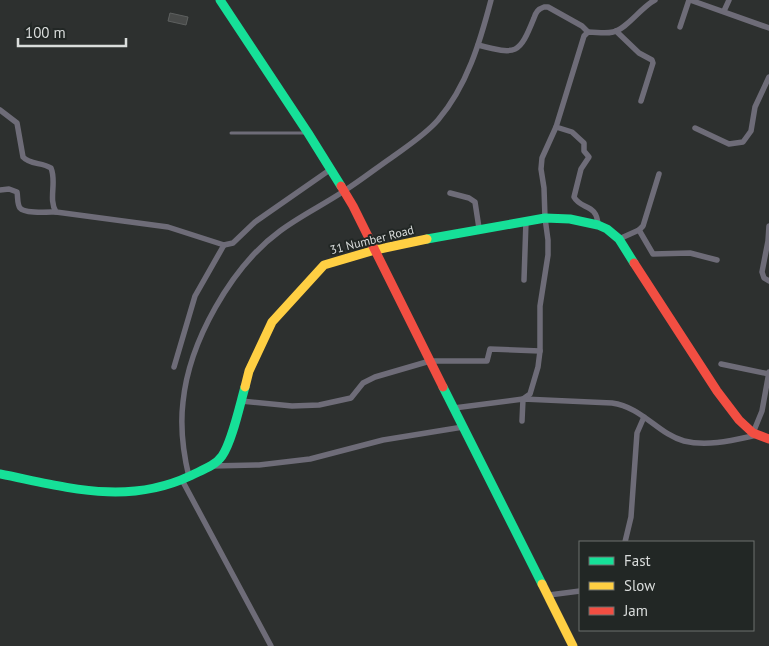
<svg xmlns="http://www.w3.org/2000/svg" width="769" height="646" viewBox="0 0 769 646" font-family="'PT Sans',sans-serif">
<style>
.building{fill:#484a49;stroke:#5d605f}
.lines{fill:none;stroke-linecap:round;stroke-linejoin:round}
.lane{stroke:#6e6c78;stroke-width:3}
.street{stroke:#6e6c78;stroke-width:5.5}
.fast{stroke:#16e098;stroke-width:9}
.slow{stroke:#ffcf43;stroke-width:9}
.jam{stroke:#f24e42;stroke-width:9}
.labels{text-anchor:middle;stroke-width:4;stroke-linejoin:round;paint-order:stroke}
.street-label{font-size:12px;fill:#dadddc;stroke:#222725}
</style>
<rect width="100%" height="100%" fill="#2d302f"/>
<!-- building -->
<path class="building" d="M170,13L188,17L186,25L168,21Z"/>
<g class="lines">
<!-- lane -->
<path class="lane" d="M231,133H305"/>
<!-- street -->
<g class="street">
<path d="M690,0L769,28"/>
<path d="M724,11L729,0"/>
<path d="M680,27L689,0"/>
<path d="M616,31L639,53L652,60L653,63L641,101"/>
<path d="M478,45C517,55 519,55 534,18C536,12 538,9 544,7H548L582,26L588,32"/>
<path d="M0,110L17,123L23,157C30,165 42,162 51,168C57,182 48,199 56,212L168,227L224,245L233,243L255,222L331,169"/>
<path d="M556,127L572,132L584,143V151L589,157L581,169L574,197C581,210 597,203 598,225"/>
<path d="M695,128L729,144L743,142L751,131L755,107L769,77"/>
<path d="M0,190L9,189L17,192C18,197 17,204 20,208C25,214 49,212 56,212"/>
<path d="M450,193L469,198L475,202L479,228"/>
<path d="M769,226L768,241L762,272L764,278L769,281"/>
<path d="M639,230L653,254L690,253L717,260"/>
<path d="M619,239L639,230L643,226L659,174"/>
<path d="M524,280L526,221"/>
<path d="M721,364L769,374"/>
<path d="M174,367L195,296L224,245"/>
<path d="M241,401L292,406L319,405L351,398L363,383L375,377L430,361H487L490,349L540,351"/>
<path d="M454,408L523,399L612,403C642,407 658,434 684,441C708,447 734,440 757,435"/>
<path d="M522,421L523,399L530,394L538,367L540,351V306L548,255V240L545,218L544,188L541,169L542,158L556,127L584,36L588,32C597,32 605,34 613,32C627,29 641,7 655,0"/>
<path d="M753,433L762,411L769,372"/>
<path d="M211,466L259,465L310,459L383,440L463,427"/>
<path d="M189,477C183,452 180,427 183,402C189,342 231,267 280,231C300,216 323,205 344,191C360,181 375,169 391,158C406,147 425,135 438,120C467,86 480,42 491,0"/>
<path d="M182,480L271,646"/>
<path d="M625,542L631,517L637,433L644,417"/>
<path d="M549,595L580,591"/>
</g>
<!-- fast -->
<g class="fast">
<path d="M220,0L308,133L341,186"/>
<path d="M427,239L545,218L570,219L598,225L607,229L619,239L634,263"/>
<path d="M443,387L542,584"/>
<path d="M0,474C66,487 126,506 190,476C202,470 215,466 222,456C232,442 240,404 245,387"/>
</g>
<!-- slow -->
<g class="slow">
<path d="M245,387L249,371L272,322L324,265L375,250L427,239"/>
<path d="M542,584L573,646"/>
</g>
<!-- jam -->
<g class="jam">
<path d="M341,186L353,206L443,387"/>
<path d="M634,263L717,391L739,420L753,433L769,439"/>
</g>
</g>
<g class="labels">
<!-- street labels -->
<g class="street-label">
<text transform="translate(372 240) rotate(-14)" y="4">31 Number Road</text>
</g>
</g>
<!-- legend -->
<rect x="579" y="541" width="175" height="90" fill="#222725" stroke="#6c706e"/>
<rect x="589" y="557" width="25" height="8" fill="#16e098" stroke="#6c706e"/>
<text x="624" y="566" font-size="15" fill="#dadddc">Fast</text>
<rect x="589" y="582" width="25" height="8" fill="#ffcf43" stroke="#6c706e"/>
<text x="624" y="591" font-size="15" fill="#dadddc">Slow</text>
<rect x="589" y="607" width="25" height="8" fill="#f24e42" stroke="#6c706e"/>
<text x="624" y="616" font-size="15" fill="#dadddc">Jam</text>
<!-- scale -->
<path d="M18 38v8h108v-8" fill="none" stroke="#dadddc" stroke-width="2.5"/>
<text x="25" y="38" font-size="15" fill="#dadddc" stroke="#222725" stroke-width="4" paint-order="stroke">100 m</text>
</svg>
